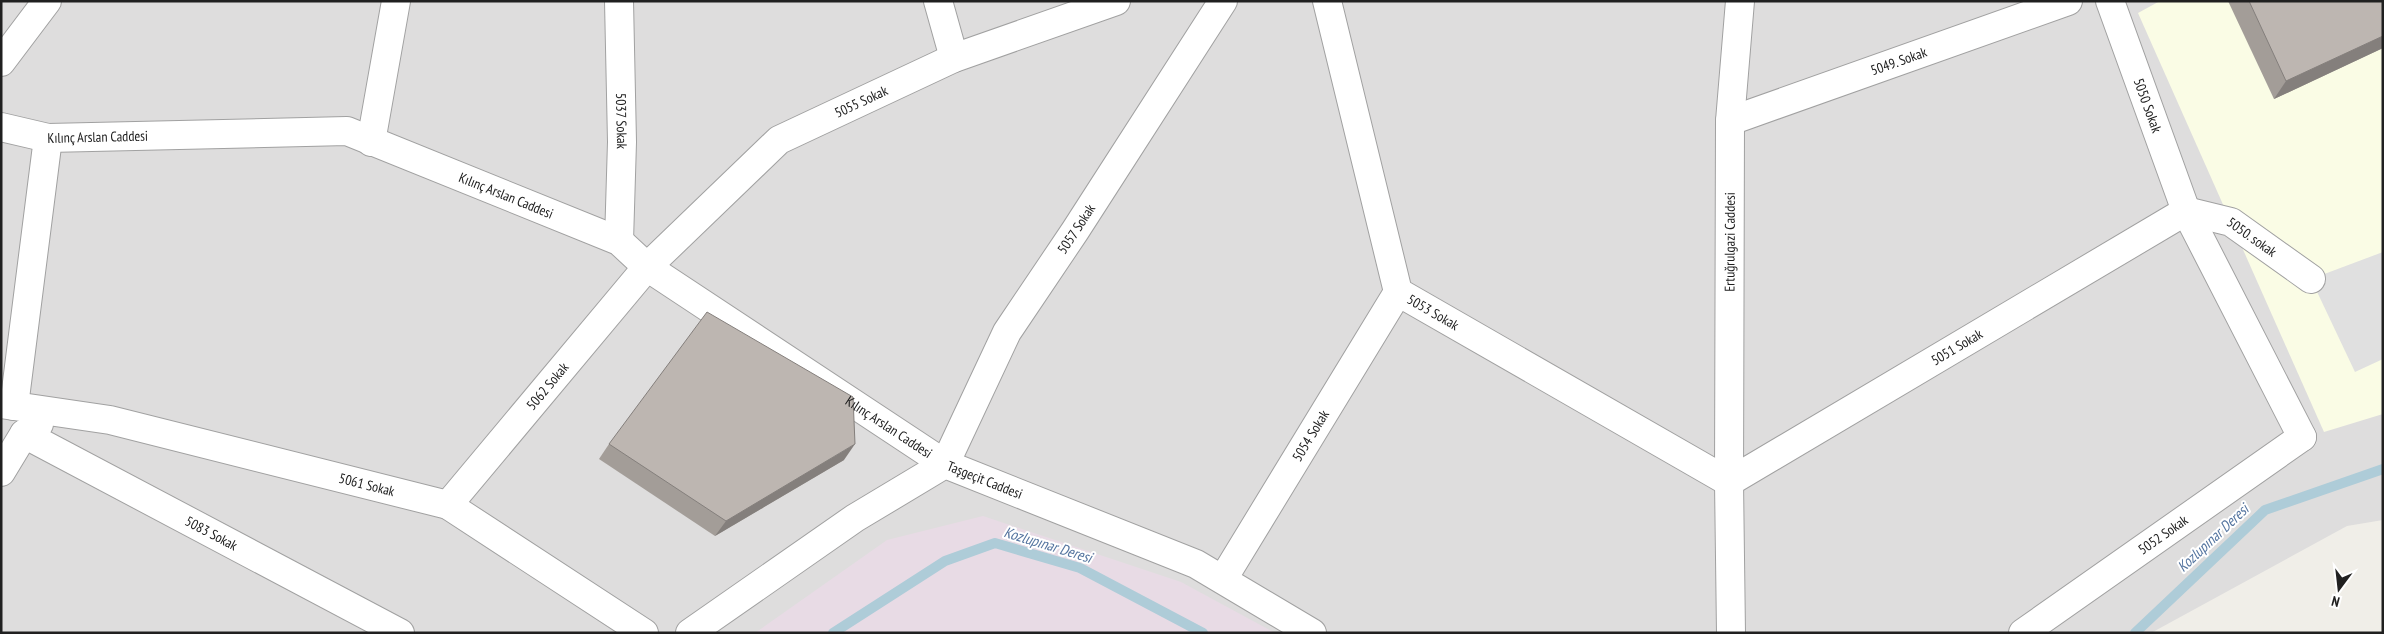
<svg xmlns="http://www.w3.org/2000/svg" width="2384" height="634" viewBox="0 0 2384 634" font-family="'PT Sans Narrow',sans-serif">
<style>
.residential{fill:#dedddd}
.industrial{fill:#e8dbe5}
.education{fill:#fafce5}
.parking{fill:#e0e0e0}
.lines{fill:none;stroke-linecap:round;stroke-linejoin:round}
.stream{stroke:#aeccd8;stroke-width:10}
.minor-casing{stroke:#a1a1a1;stroke-width:30}
.tertiary-casing{stroke:#a1a1a1;stroke-width:30}
.minor{stroke:#fff;stroke-width:28}
.tertiary{stroke:#fff;stroke-width:28}
.wall{fill:#a39d98}
.shaded-wall{fill:#847f7c}
.building{fill:#bdb6b1;stroke:#847f7c}
.labels{text-anchor:middle;stroke-width:4;stroke-linejoin:round;paint-order:stroke}
.street-label{font-size:14px;fill:#202020;stroke:#fff}
.water-label{font-size:15px;font-style:italic;fill:#54749f;stroke:#fff}
</style>
<rect width="100%" height="100%" fill="#f0eee8"/>
<!-- residential -->
<path class="residential" d="M1,1H2383V520L2347,526L2151,633H1Z"/>
<!-- industrial -->
<path class="industrial" d="M983,516L1181,582L1275,633H755L887,540Z"/>
<!-- education -->
<path class="education" d="M2160,1H2383V414L2324,432L2138,13Z"/>
<!-- parking -->
<path class="parking" d="M2383,252V359L2355,372L2311,279Z"/>
<g class="lines">
<!-- stream -->
<g class="stream">
<path d="M833,633L945,561L995,543L1080,568L1203,633"/>
<path d="M2135,633L2265,510L2383,469"/>
</g>
<!-- minor casing -->
<g class="minor-casing">
<g id="minor">
<path id="s1" d="M619,1L622,142L619,241"/>
<path d="M938,1L954,58"/>
<path id="s2" d="M1327,1L1398,292L1729,482L2186,211"/>
<path id="s3" d="M2110,1L2186,211L2302,437"/>
<path d="M1,62L47,1"/>
<path id="s4" d="M1730,121L2068,1"/>
<path d="M371,142L396,1"/>
<path id="s5" d="M2186,211L2231,222L2311,279"/>
<path id="s6" d="M1,404L110,420L448,505L644,633"/>
<path d="M14,406L48,138"/>
<path id="s7" d="M24,434L400,633"/>
<path id="s8" d="M945,464L1007,332L1075,231L1223,1"/>
<path d="M1,472L24,434L39,424"/>
<path id="s9" d="M448,505L647,267L779,140L954,58L1116,1"/>
<path id="s10" d="M1223,579L1398,292"/>
</g>
</g>
<!-- tertiary casing -->
<g class="tertiary-casing">
<g id="tertiary">
<path id="s11" d="M1,127L48,138L347,131L619,241L647,267L945,464"/>
<path id="s12" d="M690,633L855,518L945,464L1196,564L1312,633"/>
<path id="s13" d="M1731,633L1729,482L1730,121L1740,1"/>
<path id="s14" d="M2023,633L2302,437"/>
</g>
</g>
<!-- minor -->
<use href="#minor" class="minor"/>
<!-- tertiary -->
<use href="#tertiary" class="tertiary"/>
</g>
<!-- wall -->
<g class="wall">
<path d="M2228,1H2383V48L2274,99Z"/>
<path d="M609,444L844,460L715,536L599,459Z"/>
</g>
<!-- shaded-wall -->
<g class="shaded-wall">
<path d="M2383,36V48L2274,99L2286,81Z"/>
<path d="M855,444L844,460L715,536L726,521Z"/>
</g>
<!-- building -->
<g class="building">
<path d="M2249,1H2383V36L2286,81Z"/>
<path d="M707,312L853,397L855,444L726,521L609,444Z"/>
</g>
<g class="labels">
<!-- street labels -->
<g class="street-label">
<text dy="5" stroke="none"><textPath href="#s4" startOffset="179">5049. Sokak</textPath></text>
<text dy="5" stroke="none"><textPath href="#s9" startOffset="584">5055 Sokak</textPath></text>
<text dy="5" stroke="none"><textPath href="#s3" startOffset="111">5050 Sokak</textPath></text>
<text dy="5" stroke="none"><textPath href="#s1" startOffset="120">5037 Sokak</textPath></text>
<text dy="5" stroke="none"><textPath href="#s11" startOffset="98">Kılınç Arslan Caddesi</textPath></text>
<text dy="5" stroke="none"><textPath href="#s11" startOffset="519">Kılınç Arslan Caddesi</textPath></text>
<text dy="5" stroke="none"><textPath href="#s8" startOffset="270">5057 Sokak</textPath></text>
<text dy="5" stroke="none"><textPath href="#s5" startOffset="72">5050. sokak</textPath></text>
<text dy="5" stroke="none"><textPath href="#s13" startOffset="391">Ertuğrulgazi Caddesi</textPath></text>
<text dy="5" stroke="none"><textPath href="#s2" startOffset="340">5053 Sokak</textPath></text>
<text dy="5" stroke="none"><textPath href="#s2" startOffset="946">5051 Sokak</textPath></text>
<text dy="5" stroke="none"><textPath href="#s9" startOffset="155">5062 Sokak</textPath></text>
<text dy="5" stroke="none"><textPath href="#s11" startOffset="969">Kılınç Arslan Caddesi</textPath></text>
<text dy="5" stroke="none"><textPath href="#s10" startOffset="168">5054 Sokak</textPath></text>
<text dy="5" stroke="none"><textPath href="#s12" startOffset="349">Taşgeçit Caddesi</textPath></text>
<text dy="5" stroke="none"><textPath href="#s6" startOffset="375">5061 Sokak</textPath></text>
<text dy="5" stroke="none"><textPath href="#s7" startOffset="212">5083 Sokak</textPath></text>
<text dy="5" stroke="none"><textPath href="#s14" startOffset="171">5052 Sokak</textPath></text>
</g>
<!-- water labels -->
<g class="water-label">
<text transform="translate(2213 538) rotate(-43)" y="5">Kozlupınar Deresi</text>
<text transform="translate(1048 545) rotate(17)" y="5">Kozlupınar Deresi</text>
</g>
</g>
<!-- border -->
<rect width="2384" height="634" fill="none" stroke="#202020" stroke-width="5"/>
<!-- north arrow -->
<g transform="translate(2339 589) rotate(195)" stroke="#ffffff" stroke-width="4" paint-order="stroke">
<path d="M0-4L9 19L0 12L-9 19Z" fill="#202020"/>
<text y="-8" font-size="14" font-weight="bold" text-anchor="middle" fill="#202020">N</text>
</g>
</svg>
